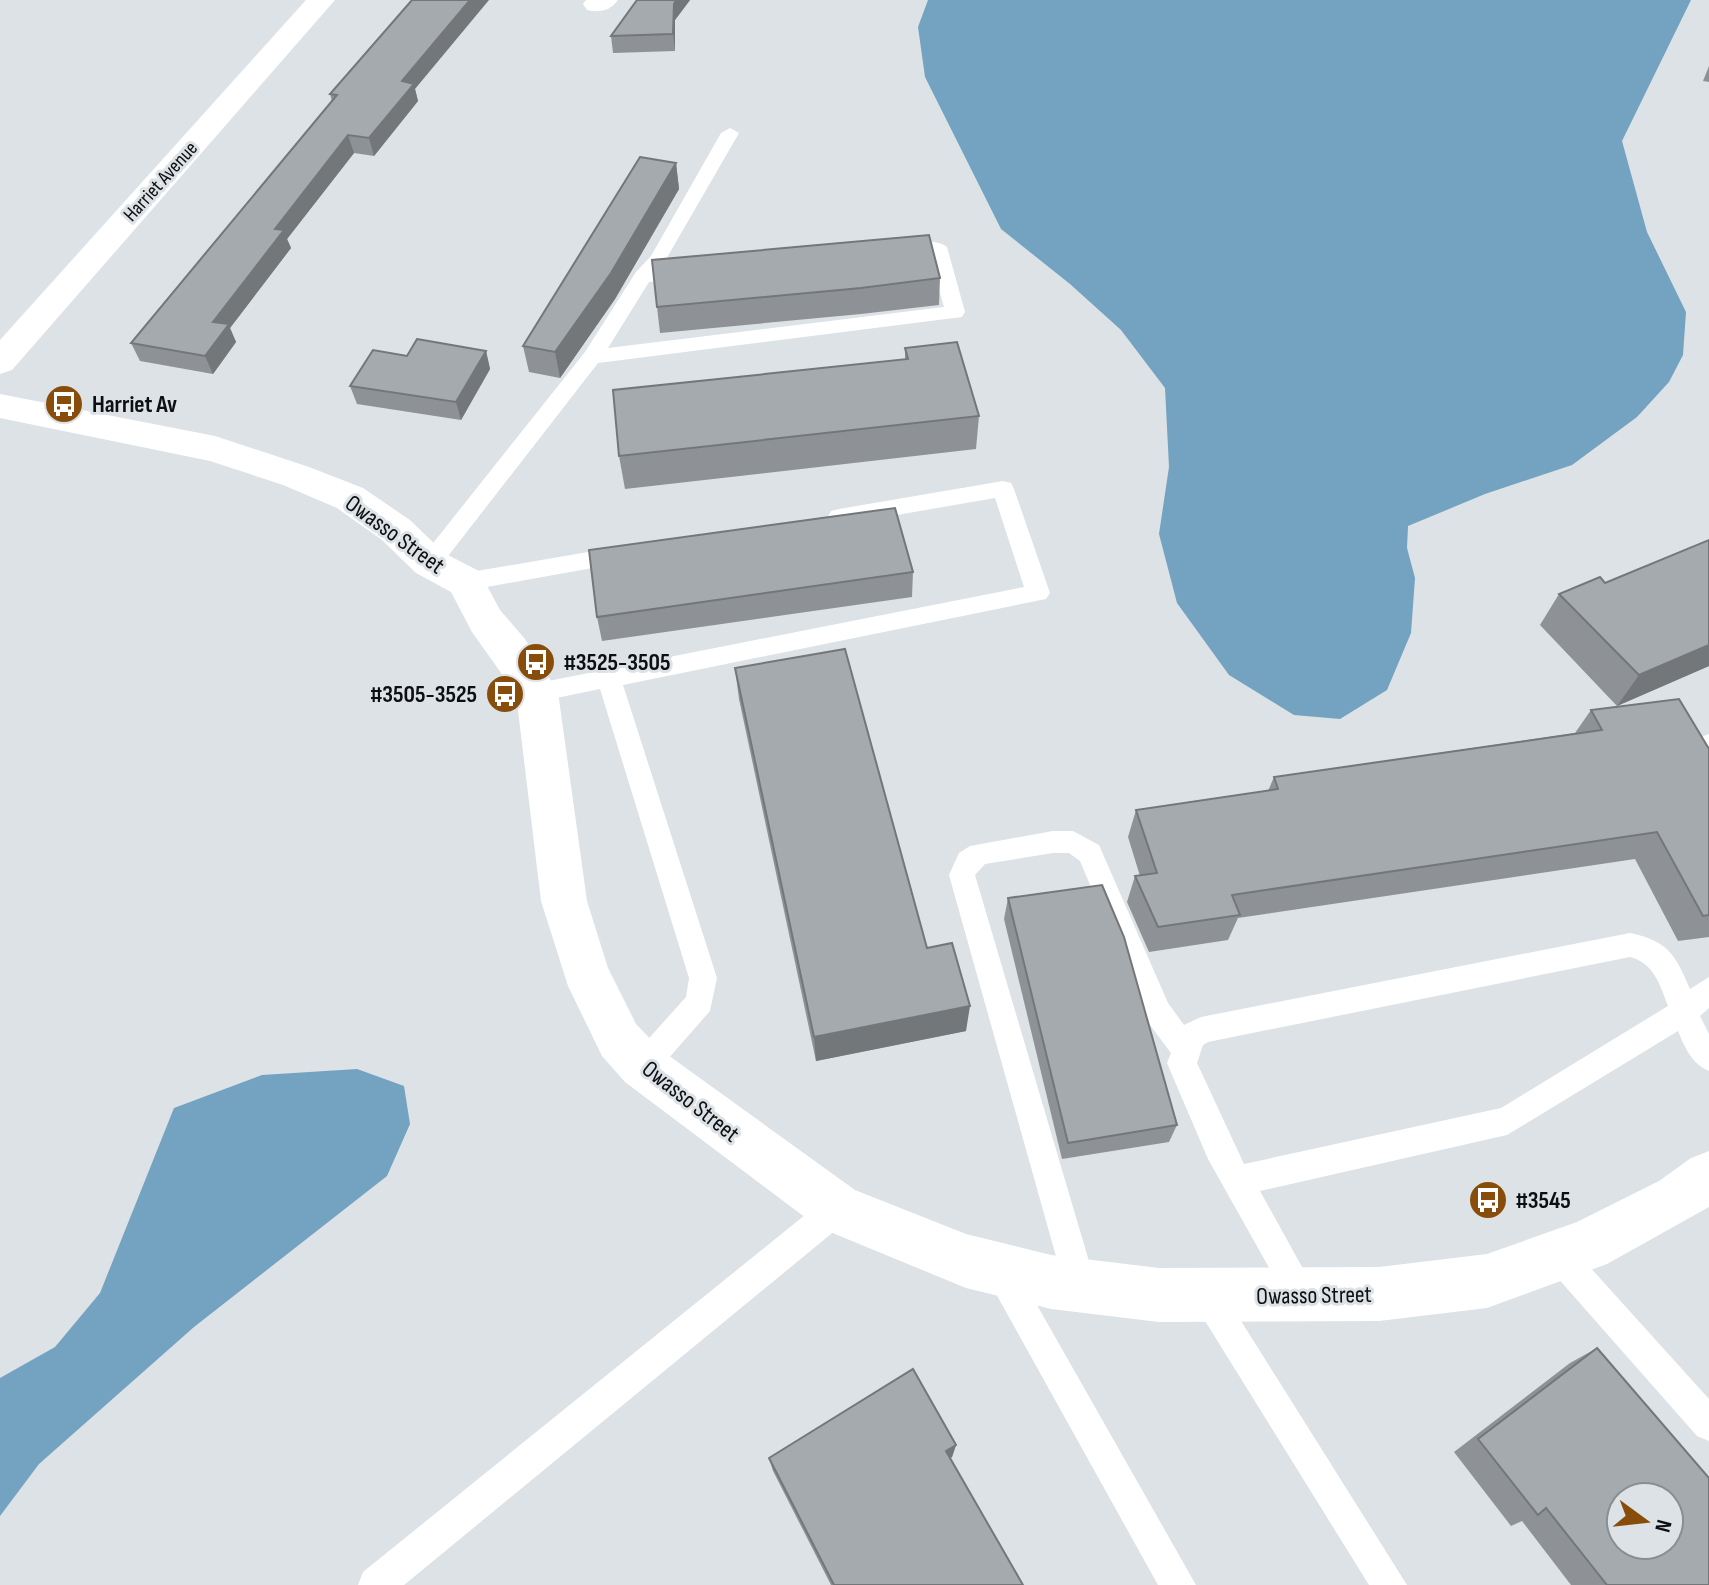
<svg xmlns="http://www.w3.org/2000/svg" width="1709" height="1585" viewBox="0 0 1709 1585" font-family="'Sofia Sans Condensed',sans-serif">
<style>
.water{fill:#74a2c1}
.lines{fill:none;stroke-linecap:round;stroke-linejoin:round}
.lane{fill:#fff;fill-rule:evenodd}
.street{fill:#fff;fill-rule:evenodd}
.wall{fill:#8e9296}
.shaded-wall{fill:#74777a}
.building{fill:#a5aaae;stroke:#74777a;stroke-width:2;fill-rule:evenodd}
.labels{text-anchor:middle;stroke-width:6;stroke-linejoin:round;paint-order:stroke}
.far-street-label{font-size:20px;fill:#0d0f11;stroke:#dce2e6}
.poi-label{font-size:24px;font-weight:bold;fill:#0d0f11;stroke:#dce2e6;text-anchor:start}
.street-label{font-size:24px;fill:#0d0f11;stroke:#dce2e6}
</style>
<rect width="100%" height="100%" fill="#dce2e6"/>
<!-- water -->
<g class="water">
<path d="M928,0H1691L1622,141L1647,232L1686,312L1683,355L1669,382L1637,417L1572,465L1485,494L1408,526L1407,548L1415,578L1411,633L1387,690L1340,719L1294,715L1229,675L1177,603L1159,534L1169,467L1165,388L1121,330L1070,284L1001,229L925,77L918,27Z"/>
<path d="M357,1069L404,1086L410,1124L387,1176L194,1327L39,1464L0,1516V1378L55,1347L100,1293L174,1108L262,1075Z"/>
</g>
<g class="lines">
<!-- lane -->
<g class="lane">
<path d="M730,128L739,133L661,268L689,266L699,272L689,278L649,282L608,348L944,307L929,254L896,257L886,251C897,241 936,237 947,247L965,312L962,317L598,363L438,569L430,572L422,569L418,563L422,557L585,352L636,272L651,256L721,133Z"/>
<path d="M1003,481L1011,483L1014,489L1050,593L1046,599L623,685L717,978L710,1011L653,1076L643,1080L633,1076L628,1066L633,1056L686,997L689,978L600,689L537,702L528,699L525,692L528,685L1024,587L995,498L839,525L831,523L828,517L831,511L839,509Z"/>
<path d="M623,546L631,549L635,555L631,561L465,591L457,588L453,582L457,576L465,573Z"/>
<path d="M1709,734V787L1700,784L1679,751L1683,744Z"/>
<path d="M1053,831H1073L1099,845L1168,1003L1184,1025L1201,1017L1630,933C1668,941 1675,954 1690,989L1709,977V1008L1700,1016L1709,1034V1071C1692,1064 1685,1048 1678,1031L1507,1135L1260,1191L1317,1294L1312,1305L1301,1310L1290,1305L1208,1159L1167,1063L1171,1053L1147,1021L1080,861L1069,853H1053L985,864L975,875L1096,1285L1091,1296L1080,1301L1069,1296L1064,1285L949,875L959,853L970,846ZM1630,957C1654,963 1660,985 1668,1006L1501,1108L1244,1164L1197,1063L1203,1045L1208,1042Z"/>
<path d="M837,1194L848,1198L853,1209L848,1220L404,1585H358L363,1572L826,1198Z"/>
<path d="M1559,1240L1570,1245L1709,1399V1441L1697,1436L1548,1267L1543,1256L1548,1245Z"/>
<path d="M1001,1256L1012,1261L1196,1585H1158L990,1283L985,1272L990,1261Z"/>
<path d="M1208,1281L1219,1286L1407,1585H1369L1197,1308L1192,1297L1197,1286Z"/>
</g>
<!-- street -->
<g class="street">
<path d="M306,0H335L12,370L0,374V340Z"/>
<path d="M586,0H618C610,11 600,13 587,10L583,4Z"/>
<path d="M0,394L215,436L309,467L363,488L410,520L444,553L479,571L500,610L525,639L558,692L587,901L608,968L636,1024L661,1050L855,1190L966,1234L1051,1255L1159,1268L1379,1267L1487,1254L1577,1222L1659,1181L1691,1158L1709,1151V1207L1607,1264L1487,1308L1379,1321L1159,1322L1051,1309L966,1288L818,1227L625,1082L602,1056L568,986L541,901L516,694L472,632L451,592L416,573L382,540L337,508L283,485L210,461L0,418Z"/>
</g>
</g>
<!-- wall -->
<g class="wall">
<path d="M637,0H690L675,20V51L613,53L611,36Z"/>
<path d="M1709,66V82L1703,81Z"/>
<path d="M415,89L418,101L374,156L354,153L287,239L291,248L230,328L236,342L213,374L140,361L131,343L332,101L330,94Z"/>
<path d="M676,163L679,189L615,299L560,378L529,372L523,346Z"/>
<path d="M940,278L939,305L861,314L660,333L657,307Z"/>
<path d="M905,348L979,416L976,449L625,489L619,456L905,360Z"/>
<path d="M486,351L490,369L461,420L357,404L350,386L407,356Z"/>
<path d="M1709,540V666L1617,706L1540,625L1559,594L1605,583Z"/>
<path d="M913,572L912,597L602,641L597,617Z"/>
<path d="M735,668L966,1031L816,1061L739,699Z"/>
<path d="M1591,710L1709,749V937L1678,941L1635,859L1238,918L1228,940L1149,952L1127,902L1135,876H1140L1128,837L1136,810L1268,791L1274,777L1575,733Z"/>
<path d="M1008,898L1177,1125L1169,1142L1062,1159L1004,919Z"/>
<path d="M1597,1348L1709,1585H1571L1522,1521L1511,1526L1454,1452L1570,1363Z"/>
<path d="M956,1445L952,1457L950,1458L1023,1585H831L773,1471L769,1458Z"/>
</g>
<!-- shaded-wall -->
<g class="shaded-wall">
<path d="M470,0H489L415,89L418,101L374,156L369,138L402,81Z"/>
<path d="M676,0H690L675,20V51L673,34L674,4Z"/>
<path d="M348,135L354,153L287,239L291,248L230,328L236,342L213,374L205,356L213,322L275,229Z"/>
<path d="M676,163L679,189L615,299L560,378L555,352Z"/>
<path d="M486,351L490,369L461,420L456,402Z"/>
<path d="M1709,645V666L1617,706L1639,675Z"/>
<path d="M970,1006L966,1031L816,1061L814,1037Z"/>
<path d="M956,1445L952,1457L943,1464L946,1451Z"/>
</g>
<!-- building -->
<g class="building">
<path d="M412,0H470L402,81L414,84L369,138L348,135L275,229L284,230L213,322L229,324L205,356L131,343L337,95L330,94Z"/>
<path d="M637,0H676L674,4L673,34L611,36Z"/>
<path d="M640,157L676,163L611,273L555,352L523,346Z"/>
<path d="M929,235L940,278L861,288L657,307L652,260Z"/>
<path d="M417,339L486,351L456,402L350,386L373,350L407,356Z"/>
<path d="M957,342L979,416L619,456L613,390L908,359L905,348Z"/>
<path d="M895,508L913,572L597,617L589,550Z"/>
<path d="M1709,540V645L1639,675L1559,594L1600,577L1605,583Z"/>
<path d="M845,649L927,948L952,943L970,1006L814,1037L735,668Z"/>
<path d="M1679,699L1709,749V915L1703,916L1657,832L1232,895L1240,915L1158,927L1135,876L1157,873L1136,810L1278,789L1274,777L1602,730L1591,710Z"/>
<path d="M1102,885L1124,937L1177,1125L1068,1143L1008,898Z"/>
<path d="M1597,1348L1709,1478V1585H1607L1546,1508L1538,1515L1478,1439ZM1621,1497H1669V1545H1621Z"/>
<path d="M913,1369L956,1445L946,1451L1023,1585H834L769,1458Z"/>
</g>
<!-- icons -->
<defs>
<g id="bus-disc" transform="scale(2)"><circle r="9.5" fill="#894d0b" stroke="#dce2e6"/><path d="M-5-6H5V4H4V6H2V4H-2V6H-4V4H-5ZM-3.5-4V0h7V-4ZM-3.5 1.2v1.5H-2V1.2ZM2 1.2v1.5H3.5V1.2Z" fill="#fff"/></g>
</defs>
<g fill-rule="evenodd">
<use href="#bus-disc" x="64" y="404"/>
<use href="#bus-disc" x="536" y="662"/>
<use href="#bus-disc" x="505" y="694"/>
<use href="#bus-disc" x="1488" y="1200"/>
</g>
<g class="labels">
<!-- far-street labels -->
<g class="far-street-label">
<text transform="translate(160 181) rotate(-48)" y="7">Harriet Avenue</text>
</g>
<!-- poi labels -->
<g class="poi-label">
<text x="92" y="412">Harriet Av</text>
<text x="564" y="670">#3525-3505</text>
<text x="477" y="702" text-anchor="end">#3505-3525</text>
<text x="1516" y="1208">#3545</text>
</g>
<!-- street labels -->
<g class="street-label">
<text transform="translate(395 534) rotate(36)" y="8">Owasso Street</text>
<text transform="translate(691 1101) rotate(38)" y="8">Owasso Street</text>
<text transform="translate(1314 1295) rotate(-1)" y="8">Owasso Street</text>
</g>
</g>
<!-- north arrow -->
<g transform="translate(1645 1521) rotate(105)"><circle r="38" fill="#dce2e6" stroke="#898e91" stroke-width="2"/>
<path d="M0-6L14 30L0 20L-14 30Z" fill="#894d0b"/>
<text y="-12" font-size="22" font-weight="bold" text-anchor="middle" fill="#0d0f11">N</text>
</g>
</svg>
